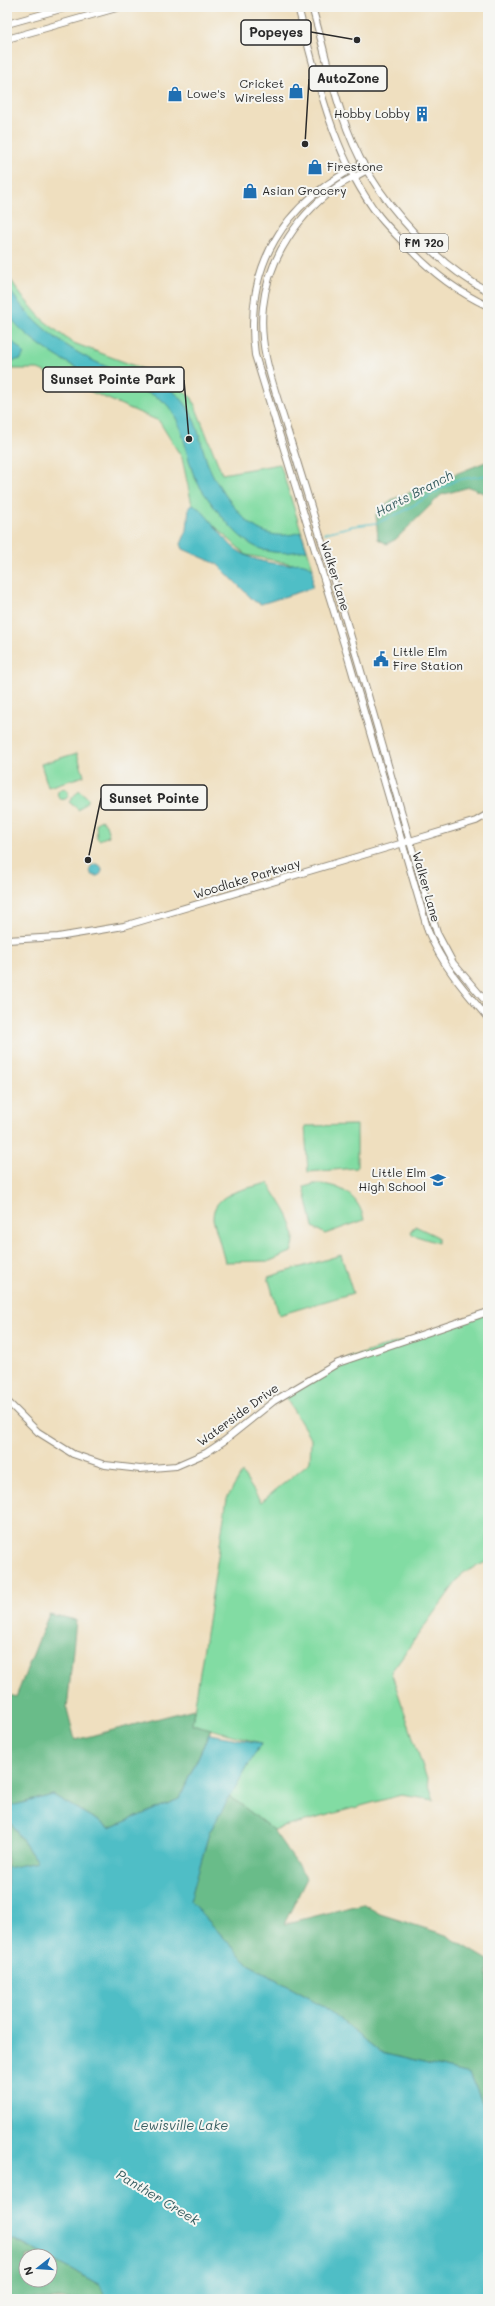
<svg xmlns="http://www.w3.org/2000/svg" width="495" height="2306" viewBox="0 0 495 2306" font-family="Mali,sans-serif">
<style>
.green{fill:#82dca3;stroke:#568467}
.forest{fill:#69bc89;stroke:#4a745a}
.water{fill:#50bec6;stroke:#3e7478}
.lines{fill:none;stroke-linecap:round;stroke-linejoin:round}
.stream{stroke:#50bec6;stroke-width:1.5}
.secondary-casing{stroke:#8d8575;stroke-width:8}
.primary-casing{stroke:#8d8575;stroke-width:8}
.secondary{stroke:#fff;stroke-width:6}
.primary{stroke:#fff;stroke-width:6}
.labels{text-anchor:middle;stroke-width:4;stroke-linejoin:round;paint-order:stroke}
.shield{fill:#f6f6f2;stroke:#686867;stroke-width:1}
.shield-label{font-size:11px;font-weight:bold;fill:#2b2b2b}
.poi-label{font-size:12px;fill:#2b2b2b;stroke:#f6f6f2;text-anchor:start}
.street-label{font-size:12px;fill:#2b2b2b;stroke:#f6f6f2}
.water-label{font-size:13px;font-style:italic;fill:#385e61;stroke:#f6f6f2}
.leader{fill:none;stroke:#2b2b2b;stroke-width:1.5}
.callout-dot{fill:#2b2b2b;stroke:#f6f6f2;stroke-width:1.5}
.callout{fill:#f6f6f2;stroke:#2b2b2b;stroke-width:1.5}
.callout-label{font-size:13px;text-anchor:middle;font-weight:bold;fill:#2b2b2b}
</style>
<rect width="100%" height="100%" fill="#f6f6f2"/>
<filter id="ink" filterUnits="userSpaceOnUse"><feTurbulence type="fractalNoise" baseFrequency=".025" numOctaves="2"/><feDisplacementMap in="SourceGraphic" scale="8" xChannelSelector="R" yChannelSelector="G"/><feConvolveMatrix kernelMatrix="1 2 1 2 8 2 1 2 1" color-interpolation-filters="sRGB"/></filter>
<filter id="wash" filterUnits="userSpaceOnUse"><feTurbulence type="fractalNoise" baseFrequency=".012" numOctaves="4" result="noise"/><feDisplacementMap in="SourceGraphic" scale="16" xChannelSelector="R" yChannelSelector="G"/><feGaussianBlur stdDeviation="0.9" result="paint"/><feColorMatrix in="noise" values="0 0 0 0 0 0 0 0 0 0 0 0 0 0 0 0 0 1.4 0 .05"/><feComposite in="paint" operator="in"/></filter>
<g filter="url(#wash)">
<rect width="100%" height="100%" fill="#efdfbf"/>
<!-- green -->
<g class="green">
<path d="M7,274L21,295L42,319L71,342L167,378L192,398L222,474L280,464L313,568L246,555L192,505L182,458L159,421L38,369H7Z"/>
<path d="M77,753L84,776L48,787L41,764Z"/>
<circle cx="63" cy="794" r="5.5"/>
<path d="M79,790L89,799L79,810L69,802Z"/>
<path d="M101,820L106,824L109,836L99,840L97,838L96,823Z"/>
<path d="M357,1125V1168L308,1172L305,1126Z"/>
<path d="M268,1183C280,1204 302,1228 291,1252L270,1261L225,1262L213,1219C212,1192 247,1189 268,1183Z"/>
<path d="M314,1184C338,1183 359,1195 364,1220L325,1234L313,1227L304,1187Z"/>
<path d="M415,1226L438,1237V1243L413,1235L411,1232Z"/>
<path d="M341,1255L353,1293L279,1315L268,1277Z"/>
<path d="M488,1313V1561L463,1573L391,1672L434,1800L401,1795L273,1830L230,1796L261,1743L192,1724L227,1498L242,1473L261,1502L310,1462L311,1439L284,1395L346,1359Z"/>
</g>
<!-- forest -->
<g class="forest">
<path d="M488,461V495L469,487L441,495L396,539L387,544L378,539L376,514L391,500Z"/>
<path d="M49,1614L76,1620L67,1709L75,1740L194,1709L192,1724L211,1729L179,1799L110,1828L53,1795L7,1807V1694L16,1697Z"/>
<path d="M230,1796L273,1830L307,1878L284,1924L363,1904L380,1914L446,1935L488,1960V2117L470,2074L381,2053L322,2005L248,1964L190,1901L209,1833Z"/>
<path d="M7,1817L37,1862L7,1868Z"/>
<path d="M14,2240L46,2256H26V2280H50V2258L100,2285L106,2299H7V2241Z"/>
</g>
<!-- water -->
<g class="water">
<path d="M7,286C33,327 76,357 121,372C143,380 167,381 183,401C197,418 200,442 207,462C213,478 222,491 232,504C250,528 270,542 301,532L307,550C259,559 244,544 215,508C206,496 195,482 191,467C185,447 182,423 169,407C154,389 129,390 108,382C76,370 27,342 7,313Z"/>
<path d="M7,336L24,353L21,359L7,362Z"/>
<path d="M192,505C203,506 224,542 237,550C250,559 265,563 281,564C298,566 297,559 313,568L312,588L261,604L254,601L217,564L183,549L181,544L187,530L189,507Z"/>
<circle cx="96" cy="870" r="6"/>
<path d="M209,1734L261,1743L209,1833L190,1901L248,1964L322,2005L381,2053L470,2074L488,2117V2299H106L100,2285L50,2258V2256H46L15,2240L7,2241V1868L37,1862L7,1817V1807L53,1795L110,1828L179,1799Z"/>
</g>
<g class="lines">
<!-- stream -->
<path class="stream" d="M325,533L353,526L377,523L402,512L456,480L488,475"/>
</g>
</g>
<g filter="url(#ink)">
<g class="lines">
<!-- secondary casing -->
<g class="secondary-casing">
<g id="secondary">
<path d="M363,163C284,203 243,264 255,355L347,654L428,931C442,965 464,990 488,1018"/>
<path d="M367,170C359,175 349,179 341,184C300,211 268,258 263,307C258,349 275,389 287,429C301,475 316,522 330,568C368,689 400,812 437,933L453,963L488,1004"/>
<path d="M7,940L58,937L124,926L410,841L476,821L488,814"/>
<path d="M7,1401L38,1432L73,1454L105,1465L140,1469L176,1466L206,1453L224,1441L274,1401L338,1363L488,1312"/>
</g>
</g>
<!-- primary casing -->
<g class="primary-casing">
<g id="primary">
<path d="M298,7C317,78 333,157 379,216C386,225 395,234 404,243C428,269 455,291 488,306"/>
<path d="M312,7C328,61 338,122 367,171C382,196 399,217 419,238C439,259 462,278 488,291"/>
<path d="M7,24L68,7"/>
<path d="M7,39L120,7"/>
</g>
</g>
<!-- secondary -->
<use href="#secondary" class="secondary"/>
<!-- primary -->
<use href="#primary" class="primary"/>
</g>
</g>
<!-- icons -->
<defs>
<g id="shop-bare" transform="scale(1.2)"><path d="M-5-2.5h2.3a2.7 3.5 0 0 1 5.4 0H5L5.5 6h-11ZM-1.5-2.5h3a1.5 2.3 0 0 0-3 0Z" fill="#1f6fb2" stroke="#f6f6f2" stroke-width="2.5" paint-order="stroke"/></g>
<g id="building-bare" transform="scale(1.2)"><path d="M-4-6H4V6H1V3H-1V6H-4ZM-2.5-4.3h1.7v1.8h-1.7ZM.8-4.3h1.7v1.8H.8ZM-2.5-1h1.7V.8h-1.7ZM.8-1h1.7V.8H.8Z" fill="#1f6fb2" stroke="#f6f6f2" stroke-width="2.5" paint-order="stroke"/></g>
<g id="civic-bare" transform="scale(1.2)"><path d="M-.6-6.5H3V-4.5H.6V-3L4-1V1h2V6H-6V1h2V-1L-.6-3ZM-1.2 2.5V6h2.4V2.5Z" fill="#1f6fb2" stroke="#f6f6f2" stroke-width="2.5" paint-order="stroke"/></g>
<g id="school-bare" transform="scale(1.2)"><path d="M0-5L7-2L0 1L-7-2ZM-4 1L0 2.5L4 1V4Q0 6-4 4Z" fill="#1f6fb2" stroke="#f6f6f2" stroke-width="2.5" paint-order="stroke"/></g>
</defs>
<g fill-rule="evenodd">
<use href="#shop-bare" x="296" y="91"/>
<use href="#shop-bare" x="175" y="94"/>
<use href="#building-bare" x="422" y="114"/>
<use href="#shop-bare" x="315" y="167"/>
<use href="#shop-bare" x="250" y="191"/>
<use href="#civic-bare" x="381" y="659"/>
<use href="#school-bare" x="438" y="1180"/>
</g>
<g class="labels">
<!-- shield labels -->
<rect class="shield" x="400" y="234" width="48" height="18" rx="3"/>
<g class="shield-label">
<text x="424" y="247">FM 720</text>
</g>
<!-- poi labels -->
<g class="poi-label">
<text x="284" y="88" text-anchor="end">Cricket<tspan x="284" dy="14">Wireless</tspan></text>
<text x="187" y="98">Lowe's</text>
<text x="410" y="118" text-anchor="end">Hobby Lobby</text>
<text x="327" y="171">Firestone</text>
<text x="262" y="195">Asian Grocery</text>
<text x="393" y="656">Little Elm<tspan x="393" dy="14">Fire Station</tspan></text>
<text x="426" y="1177" text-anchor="end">Little Elm<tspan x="426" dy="14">High School</tspan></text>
</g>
<!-- street labels -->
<g class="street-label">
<text transform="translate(335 576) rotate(73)" y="4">Walker Lane</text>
<text transform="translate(247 879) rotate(-17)" y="4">Woodlake Parkway</text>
<text transform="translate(426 887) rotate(74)" y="4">Walker Lane</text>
<text transform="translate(238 1415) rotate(-36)" y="4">Waterside Drive</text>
</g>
<!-- water labels -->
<g class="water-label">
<text transform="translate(414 493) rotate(-27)" y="5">Harts Branch</text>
<text x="181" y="2130">Lewisville Lake</text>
<text transform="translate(158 2197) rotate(31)" y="5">Panther Creek</text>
</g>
</g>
<!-- callouts -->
<path class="leader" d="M357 40L311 32M305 144L309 79M189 439L184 380M88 860L101 798"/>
<g class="callout-dot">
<circle cx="357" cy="40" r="4"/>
<circle cx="305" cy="144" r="4"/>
<circle cx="189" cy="439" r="4"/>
<circle cx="88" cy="860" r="4"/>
</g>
<g class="callout">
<rect x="241" y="20" width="70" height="25" rx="4"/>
<rect x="309" y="66" width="78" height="25" rx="4"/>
<rect x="43" y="367" width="141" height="25" rx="4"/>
<rect x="101" y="785" width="106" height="25" rx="4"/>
</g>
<g class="callout-label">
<text x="276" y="37">Popeyes</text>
<text x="348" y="83">AutoZone</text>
<text x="113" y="384">Sunset Pointe Park</text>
<text x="154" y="803">Sunset Pointe</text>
</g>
<!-- margin -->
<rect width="495" height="2306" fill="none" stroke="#f6f6f2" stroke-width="24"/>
<!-- north arrow -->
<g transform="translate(38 2268) rotate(253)"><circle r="19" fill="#f6f6f2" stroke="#a5a5a2"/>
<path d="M0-3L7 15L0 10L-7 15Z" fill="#1f6fb2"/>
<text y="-6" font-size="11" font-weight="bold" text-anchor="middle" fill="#2b2b2b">N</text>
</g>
</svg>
